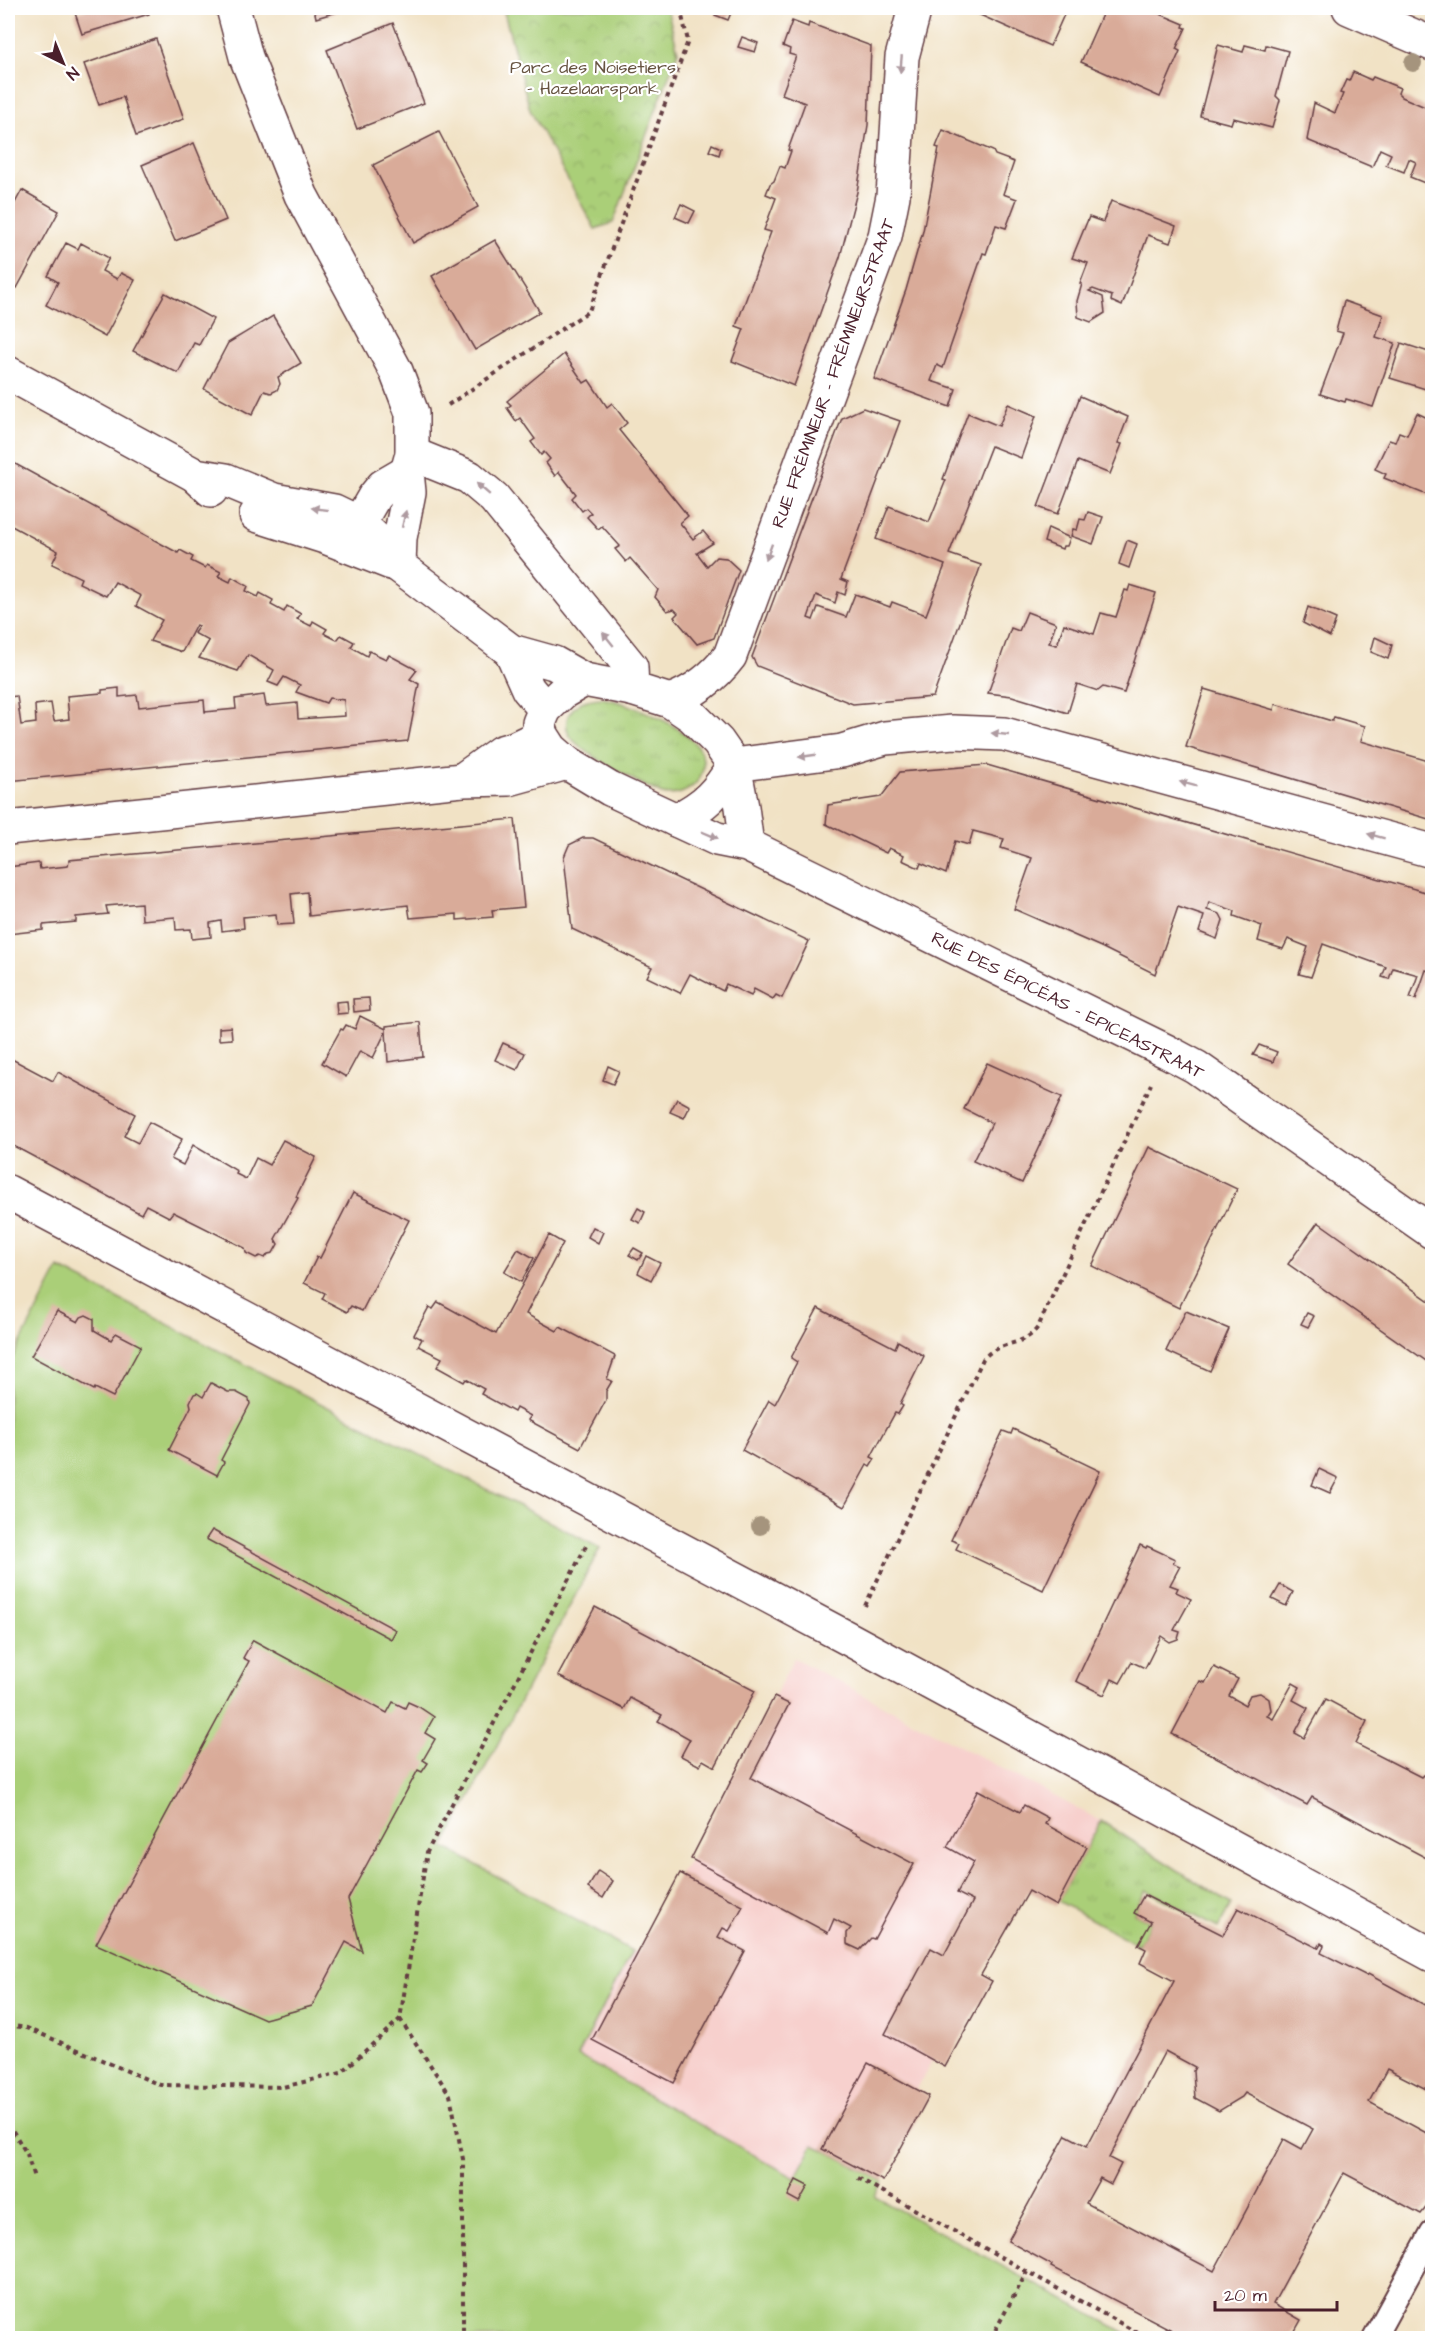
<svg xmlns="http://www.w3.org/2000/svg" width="1440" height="2346" viewBox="0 0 1440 2346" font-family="'Architects Daughter',sans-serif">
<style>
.built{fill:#f7d0cd}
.grass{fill:url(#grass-tufts);stroke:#7a7752;stroke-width:1.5}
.park{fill:url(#park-crowns);stroke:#7a7752;stroke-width:1.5}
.garden{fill:#aacf78;stroke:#7a7752;stroke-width:1.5}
.building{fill:#d9ab99;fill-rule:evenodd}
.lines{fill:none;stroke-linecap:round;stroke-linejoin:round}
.service-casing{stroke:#633c42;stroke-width:26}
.minor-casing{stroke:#633c42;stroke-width:36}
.tertiary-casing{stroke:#633c42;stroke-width:36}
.path{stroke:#633c42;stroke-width:4;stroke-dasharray:4.5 4.5;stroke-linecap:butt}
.service{stroke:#fff;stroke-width:22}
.minor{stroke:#fff;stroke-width:33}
.tertiary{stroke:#fff;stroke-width:33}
.tree{fill:#a5947d}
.oneway{fill:#ae9aa0}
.labels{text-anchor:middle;stroke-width:4.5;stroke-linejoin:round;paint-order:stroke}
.park-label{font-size:18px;fill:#675442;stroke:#fff}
.street-label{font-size:18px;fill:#4a1f2b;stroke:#fff}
</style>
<defs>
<pattern id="grass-tufts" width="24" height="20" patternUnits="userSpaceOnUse" patternTransform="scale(1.5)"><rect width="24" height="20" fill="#aacf78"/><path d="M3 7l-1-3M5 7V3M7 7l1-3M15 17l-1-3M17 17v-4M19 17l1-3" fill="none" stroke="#94b168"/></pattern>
<pattern id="park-crowns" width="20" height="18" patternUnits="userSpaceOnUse" patternTransform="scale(1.5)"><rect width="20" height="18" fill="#aacf78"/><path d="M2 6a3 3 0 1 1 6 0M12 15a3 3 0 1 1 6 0" fill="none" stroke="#94b168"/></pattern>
</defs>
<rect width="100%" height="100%" fill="#fff"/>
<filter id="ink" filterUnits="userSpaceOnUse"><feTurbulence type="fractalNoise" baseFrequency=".0167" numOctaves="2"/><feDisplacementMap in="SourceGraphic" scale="12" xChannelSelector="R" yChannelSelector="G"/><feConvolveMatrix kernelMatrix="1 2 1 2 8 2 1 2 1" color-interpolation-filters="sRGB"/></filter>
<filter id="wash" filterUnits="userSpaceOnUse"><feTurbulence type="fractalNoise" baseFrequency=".008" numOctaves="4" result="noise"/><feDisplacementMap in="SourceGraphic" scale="24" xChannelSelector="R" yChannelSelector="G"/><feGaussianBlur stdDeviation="1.35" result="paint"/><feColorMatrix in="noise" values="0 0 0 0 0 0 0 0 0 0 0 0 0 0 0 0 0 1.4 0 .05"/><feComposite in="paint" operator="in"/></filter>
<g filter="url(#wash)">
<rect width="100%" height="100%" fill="#f1e2c5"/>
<!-- built -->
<path class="built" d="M794,1658L1101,1821L1056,1906L1029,1891L981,1974L992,1981L945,2067L933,2059L917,2089L929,2096L883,2181L822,2149L795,2178L578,2056L632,1951L638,1953L680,1873L691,1859Z"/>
<!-- grass -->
<g class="grass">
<path d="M602,698C630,703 679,723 697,746C716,772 689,800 662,794C643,785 576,751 569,734C566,729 566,722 568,716C576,701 587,699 602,698Z"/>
<path d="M1101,1821L1231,1904L1218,1928L1146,1890L1134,1913L1151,1922L1138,1945L1058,1901Z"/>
</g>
<!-- park -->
<path class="park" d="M503,8H667L678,52L613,223L595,229L530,110Z"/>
<!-- garden -->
<path class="garden" d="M59,1268L600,1548L444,1847L632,1951L578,2056L795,2178L813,2145L822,2149L883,2181L875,2197L1135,2338H8V1367Z"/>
<g id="blocks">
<!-- building -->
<g class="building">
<path d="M84,8H147L149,14L82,34L75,13L85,10Z"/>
<path d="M314,8H351L316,18Z"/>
<path d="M718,8H733L728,20L715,15Z"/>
<path d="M972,8H1067L1050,46L971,11Z"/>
<path d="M1105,8H1146L1184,24L1183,27L1186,28L1176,49L1180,51L1160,97L1081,62Z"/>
<path d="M792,21L808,27L809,23L871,46L868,125L857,192L840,257L794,386L732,361L744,329L736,326L771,232L764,230L776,198L766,194L770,184L774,181L780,166L785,168L791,151L788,150L805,103L782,94L796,56L789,54L790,49L783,46Z"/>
<path d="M393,23L424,103L357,129L327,50Z"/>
<path d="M742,37L758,43L755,52L738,47Z"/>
<path d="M156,39L184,119L136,136L123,97L99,105L84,64Z"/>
<path d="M1218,45L1243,52L1245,45L1265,50L1266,45L1288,51L1276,96L1280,100L1272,128L1233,118L1231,124L1200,116Z"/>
<path d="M1353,72L1371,80L1373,77L1400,88L1398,93L1402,97L1432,110V186L1410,177L1416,162L1409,159L1404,172L1386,165L1391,154L1380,149L1372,167L1307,140L1314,103L1335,113L1343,94L1340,93L1346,80L1349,81Z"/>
<path d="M943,130L993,151L995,155L1014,162L1003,194L1017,199L1006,228L996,225L986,254L983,253L943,368L937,365L931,381L956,389L950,407L874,379L906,290L923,231L939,148L936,147Z"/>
<path d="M439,132L478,207L413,243L373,165Z"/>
<path d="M194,143L226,220L175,241L142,165Z"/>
<path d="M712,144L721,148L719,155L709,151Z"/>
<path d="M22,190L59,211L17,288L13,286L10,291L8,290V216Z"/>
<path d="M1111,201L1176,226L1170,243L1148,235L1122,306L1111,301L1112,296L1093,289L1089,291L1103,297L1105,313L1091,322L1078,317L1077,301L1082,284H1080L1088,263L1072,258L1089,217L1103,222Z"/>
<path d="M681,204L695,211L689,223L675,217Z"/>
<path d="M495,240L540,312L475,350L432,276Z"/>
<path d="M66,243L78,249L81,243L109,258L102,271L117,279L121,273L135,280L105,337L46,305L58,282L48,276Z"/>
<path d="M165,293L213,319L199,345L194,343L178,373L133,351Z"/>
<path d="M1344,301L1383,315L1376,337L1395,343L1373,407L1346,399L1345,402L1320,394L1343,333L1336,331Z"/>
<path d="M273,316L301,363L278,377L280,384L277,390L271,393L264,391L252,415L204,389L228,343Z"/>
<path d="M1401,343L1432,353V391L1390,378Z"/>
<path d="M564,354L584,383L589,380L607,407L612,403L627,423L619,430L688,516L680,523L693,539L703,531L713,543L697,553L707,566L716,557L726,558L739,570L714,638L697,644L674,617L678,613L674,609L667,611L655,597L658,590L630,558L626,562L615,549L620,546L602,526L598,529L587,517L591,513L586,508L582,511L572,498L576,494L559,472L555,476L546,463L550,459L544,452L541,455L531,442L535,439L527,428L520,418L516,421L507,408L511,405L507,401Z"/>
<path d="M1080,396L1128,417L1118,443L1122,444L1110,474L1078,461L1058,514L1038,507Z"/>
<path d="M1008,404L1036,416L1021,458L991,446L949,554L981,565L933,697L853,704L757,666L752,657L842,418L863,408L900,421L841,579L848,582L845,595L838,592L835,603L816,595L808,618L813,620L818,607L846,617L855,594L890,607L892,602L926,615L945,565L876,539L889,506L929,522L946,480L943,479L968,413L999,426Z"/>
<path d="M1417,413L1432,420V497L1384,478L1386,474L1375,469L1389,440L1395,442L1399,432L1407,435Z"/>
<path d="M8,460L178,553L180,550L193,557L191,561L205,568L207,565L221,572L218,576L230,582L232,577L248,586L246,591L258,597L260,593L273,600L271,605L284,612L287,606L301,614L297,619L311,626L313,621L327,629L324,633L327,635L337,640L341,635L354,642L351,647L367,656L369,651L386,659L389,655L417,670L410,679L419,684L408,741L8,781V697L17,696L21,725L36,723L35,705L51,703L54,721L69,719L67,696L102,693V690L119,688V697L137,695L139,707L204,700L205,712L236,709L235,699L264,695L266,706L297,703L298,719L345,716L344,700L329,698L326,703L296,692L300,685L284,677L278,686L268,682L274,670L248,655L238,671L199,658L209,641L194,633L199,626L196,625L182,652L150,641L162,620L136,606L141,596L115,582L106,596L79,583L81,578L52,564L58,551L8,524Z"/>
<path d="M1088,512L1103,517L1093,544L1071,536L1073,529L1077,530L1080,519L1085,520Z"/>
<path d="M1048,528L1070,538L1067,546H1063L1062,549L1044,542Z"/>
<path d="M1127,540L1137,544L1129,568L1119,564Z"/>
<path d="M1130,585L1156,593L1124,693L1103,687L1098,691L1077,684L1068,713L1012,696L988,693L1011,628L1019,631L1027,612L1056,623L1049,643L1057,645L1064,624L1094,634L1101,613L1116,617L1125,590L1128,591Z"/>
<path d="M1308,607L1336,619L1330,637L1303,623Z"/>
<path d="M1375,637L1392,645L1388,659L1371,652Z"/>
<path d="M1204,689L1274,710L1275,704L1332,721L1334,717L1365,726L1361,741L1432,762V820L1186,747Z"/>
<path d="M987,765L1432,894V972L1426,970L1416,999L1410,998L1418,975L1393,968L1389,979L1382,977L1386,967L1323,944L1311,977L1299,974L1308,947L1288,939L1283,949L1258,941L1262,926L1234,916L1235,911L1209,902L1207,910L1220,914L1223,920L1217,939L1199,932L1204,916L1178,907L1155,974L1101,947L1014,909L1032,858L1001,848L1004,839L973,831L969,845L955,841L946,874L921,863L919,868L902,860L904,855L889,848L886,853L826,824L828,805L881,797L900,772Z"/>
<path d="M515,819L524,907L492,910L493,917L457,920V914L410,918L408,905L309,916L307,892L291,894L294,924L277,925L276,914L243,917L244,928L222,931L221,921L210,923L211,937L192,939L191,929L176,930L175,917L142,920L141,903L106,906L108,914L76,917V922L43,925V930L8,934V867L39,863L40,869L68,866L69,860Z"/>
<path d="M583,838H593L809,941L782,998L776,995L773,999L754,989L751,996L726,984L723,991L690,974L680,993L647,977L652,967L572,929L564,857L569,845Z"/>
<path d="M369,998L370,1010L354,1012L353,999Z"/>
<path d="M347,1001L348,1013L337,1014L336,1002Z"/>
<path d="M360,1016L386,1029V1026L420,1022L423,1057L388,1062L386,1031L373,1058L360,1051L346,1077L322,1063L341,1029L343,1030L346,1025L355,1029Z"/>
<path d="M231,1027L232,1039L219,1040V1028Z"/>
<path d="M503,1043L525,1053L517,1070L495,1060Z"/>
<path d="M1259,1045L1277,1052L1273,1062L1253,1055Z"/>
<path d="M8,1057L53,1081L58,1072L135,1114L124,1136L138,1143L149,1122L182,1139L171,1159L183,1165L193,1145L237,1171L236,1174L246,1179L256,1158L269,1165L283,1140L316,1157L296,1197L298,1198L275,1239L278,1244L273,1253L268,1254L265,1258L260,1256L256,1258L246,1253L245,1248L173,1212L169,1217L146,1205L141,1214L8,1143Z"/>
<path d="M987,1063L1062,1097L1022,1183L973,1161L992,1123L964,1109Z"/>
<path d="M608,1066L619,1071L613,1084L603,1080Z"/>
<path d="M677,1099L690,1106L684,1118L670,1112Z"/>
<path d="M1149,1147L1237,1189L1179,1308L1092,1266Z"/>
<path d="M353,1193L409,1220L362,1311L351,1306L347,1312L322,1299L325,1293L304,1283L317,1257L320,1258Z"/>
<path d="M638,1208L645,1212L640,1223L632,1219Z"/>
<path d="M1318,1222L1432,1303V1365L1288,1264Z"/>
<path d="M593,1227L603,1232L598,1243L588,1237Z"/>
<path d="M549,1235L563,1243L526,1314L557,1331L560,1327L615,1356L607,1379L612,1381L606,1391V1400L580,1448L528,1420L531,1416L516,1408L514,1412L481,1394L484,1389L466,1379L464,1382L437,1367L442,1358L418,1346L422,1339L414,1335L429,1307L433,1309L438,1302L496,1334Z"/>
<path d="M634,1248L643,1253L638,1260L629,1255Z"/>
<path d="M518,1249L534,1258L521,1282L504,1272Z"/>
<path d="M646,1256L660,1263L651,1280L638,1273Z"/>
<path d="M818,1308L895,1348L898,1341L924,1356L900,1404L903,1406L898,1414L895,1413L871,1457L875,1459L870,1467L867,1465L844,1507L742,1450L769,1400L775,1404L797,1362L791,1358Z"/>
<path d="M57,1311L78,1322L81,1317L86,1315L94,1319V1330L111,1340L116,1333L141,1346L113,1397L95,1388L94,1390L31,1356Z"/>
<path d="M1186,1311L1229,1329L1210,1371L1166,1351Z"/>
<path d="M1307,1313L1314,1316L1308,1327L1301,1324Z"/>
<path d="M211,1383L228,1392H236L249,1399L250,1404L221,1460L224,1462L217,1475L169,1450L191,1407L190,1402L194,1394L197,1393L203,1397Z"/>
<path d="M1013,1429L1100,1471L1043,1590L956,1549L959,1543L951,1540L1003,1431L1011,1434Z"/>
<path d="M1319,1469L1338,1478L1330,1493L1312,1485Z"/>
<path d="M212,1530L396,1630L391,1639L206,1539Z"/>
<path d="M1140,1545L1146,1548L1147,1546L1175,1559L1173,1563L1180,1566L1170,1585L1178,1588L1176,1592L1191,1599L1174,1630L1180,1632L1178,1639L1170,1642L1161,1636L1145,1668L1132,1662L1120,1683L1112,1679L1104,1695L1076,1681Z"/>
<path d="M1280,1585L1293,1592L1286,1606L1272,1599Z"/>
<path d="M595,1607L755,1691L715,1767L703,1760L700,1766L681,1756L690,1739L658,1721L662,1715L630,1698L624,1709L558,1676Z"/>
<path d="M253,1640L387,1713L393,1702L405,1708L408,1702L419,1707L434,1717L425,1733L435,1739L423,1760L428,1763L422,1772L418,1770L348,1899L362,1951L346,1942L312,2006L265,2019L96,1944L249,1661L243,1658Z"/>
<path d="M1214,1667L1238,1679L1229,1696L1245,1705L1250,1695L1260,1693L1269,1699L1271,1710L1267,1716L1273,1719L1293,1683L1300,1687L1293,1700L1308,1708L1295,1733L1304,1738L1326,1699L1367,1721L1356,1744L1421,1777L1423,1775L1432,1780V1861L1312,1797L1307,1805L1172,1734L1200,1681L1205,1683Z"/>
<path d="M774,1697L789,1704L751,1778L914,1864L874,1939L871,1938L860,1950L847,1944V1933L851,1928L834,1919L828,1933L691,1859Z"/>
<path d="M978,1790L1020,1812L1024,1805L1048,1818L1045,1824L1087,1847L1056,1906L1029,1891L981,1975L992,1981L945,2067L885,2034L931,1948L944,1955L973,1901L957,1893L974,1862L947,1847Z"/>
<path d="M598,1871L613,1881L603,1898L588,1888Z"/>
<path d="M680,1873L743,1906L729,1931L723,1928L718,1937L745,1951L674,2083L592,2040Z"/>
<path d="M1144,1895L1223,1935L1238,1908L1318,1948L1321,1943L1324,1945L1321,1953L1367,1976L1368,1974L1432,2009V2092L1387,2069L1369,2102L1432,2136V2200L1421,2214L1344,2173L1273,2304L1301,2320L1291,2338H1187L1051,2267L1052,2265L1008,2241L1066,2135L1087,2146L1174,1981L1140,1963L1146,1949L1138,1945L1151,1922L1134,1913ZM1165,2051L1195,2067L1193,2071L1195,2098L1219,2111L1242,2097L1245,2093L1313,2129L1302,2149L1284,2139L1214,2271L1086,2203L1100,2178L1111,2184L1121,2164L1109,2158Z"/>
<path d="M868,2063L929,2096L883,2181L822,2149Z"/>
<path d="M796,2180L808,2186L799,2202L788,2196Z"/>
<path d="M8,2320H9L12,2338H8Z"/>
</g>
</g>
</g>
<g filter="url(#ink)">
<use href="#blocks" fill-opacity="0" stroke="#633c42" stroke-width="1.5"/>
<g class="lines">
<!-- service casing -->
<g class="service-casing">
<path id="service" d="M1374,2338L1432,2232"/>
</g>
<!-- minor casing -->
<g class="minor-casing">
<g id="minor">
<path d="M233,8L246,57L301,195L396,371L412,413V454L407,472L409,492L400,538L399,566"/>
<path d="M1349,8L1432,44"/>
<path d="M412,454L469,477L494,498L631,667L632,689"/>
<path d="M358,549L359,523L374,497L383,486L407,472"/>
<path d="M670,701C695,692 714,677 730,656L885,236L893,196L902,57L915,8"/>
<path d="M734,765L842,751L885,738L953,732L1004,734L1432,851"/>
<path d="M462,780L501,752L515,748L542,735"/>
<path d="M8,828L462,780L509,779L567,763"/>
<path d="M8,1192L851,1640L1432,1955"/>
</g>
</g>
<!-- tertiary casing -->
<g class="tertiary-casing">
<g id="tertiary">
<path d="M8,373L195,475L211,490"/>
<path d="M195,475L226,480L274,500L334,511L359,523L378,541L399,566L511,651L554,663L584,680"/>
<path d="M256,515L325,537L391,563"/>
<path d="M511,651L528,689L545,709"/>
<path d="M676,820C706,805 717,793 734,765"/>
<path d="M747,845L742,807L734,765L718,742L692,716L670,701L632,689L584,680L563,692L545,709L539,723L542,735L551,749L567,763L610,789L676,820L717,839L747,845L1168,1052L1196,1067L1432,1232"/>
</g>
</g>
<!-- path -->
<g class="path">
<path d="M448,405L589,311L688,41L680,8"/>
<path d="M865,1606L983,1359C1001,1339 1023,1348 1038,1327L1151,1084"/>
<path d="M400,2019L450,2095L463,2159V2338"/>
<path d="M8,2025L27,2028L160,2085L283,2087L341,2073L400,2019L427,1852L586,1546"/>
<path d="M8,2123L27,2154L34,2178"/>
<path d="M858,2178L1147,2338"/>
<path d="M991,2338L1027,2272"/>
</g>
<!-- service -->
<use href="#service" class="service"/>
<!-- minor -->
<use href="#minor" class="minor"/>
<!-- tertiary -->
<use href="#tertiary" class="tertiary"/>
</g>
<!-- trees -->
<g class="tree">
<circle cx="1413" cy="63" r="9"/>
<circle cx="760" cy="1526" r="9"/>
</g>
<!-- one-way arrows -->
<defs><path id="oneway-solid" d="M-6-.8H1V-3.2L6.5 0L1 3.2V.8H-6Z" transform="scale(1.5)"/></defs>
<g class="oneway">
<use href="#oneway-solid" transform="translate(901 64) rotate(95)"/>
<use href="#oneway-solid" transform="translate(483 489) rotate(-139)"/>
<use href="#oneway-solid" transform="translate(320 509) rotate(-173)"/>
<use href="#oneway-solid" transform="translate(404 519) rotate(-77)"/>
<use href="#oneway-solid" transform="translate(769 552) rotate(110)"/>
<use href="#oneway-solid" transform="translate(608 639) rotate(-129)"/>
<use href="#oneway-solid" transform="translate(1000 734) rotate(-174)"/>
<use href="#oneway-solid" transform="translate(807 756) rotate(172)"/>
<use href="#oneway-solid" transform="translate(1188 784) rotate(-165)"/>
<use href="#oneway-solid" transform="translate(710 835) rotate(23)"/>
<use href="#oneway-solid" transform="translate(1376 836) rotate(-165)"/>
</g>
</g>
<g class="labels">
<!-- park labels -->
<g class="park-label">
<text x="593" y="73">Parc des Noisetiers<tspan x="593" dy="21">- Hazelaarspark</tspan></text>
</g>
<!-- street labels -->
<g class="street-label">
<text transform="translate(833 373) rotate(-70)" y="6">RUE FRÉMINEUR - FRÉMINEURSTRAAT</text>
<text transform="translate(1068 1005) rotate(27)" y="6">RUE DES ÉPICÉAS - EPICEASTRAAT</text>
</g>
</g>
<!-- margin -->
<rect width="1440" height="2346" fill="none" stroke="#fff" stroke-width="30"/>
<!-- north arrow -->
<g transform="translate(63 63) rotate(137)" stroke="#ffffff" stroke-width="4.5" paint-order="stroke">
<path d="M0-4.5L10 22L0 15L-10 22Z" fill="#4a1f2b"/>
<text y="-9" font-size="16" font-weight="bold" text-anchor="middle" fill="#4a1f2b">N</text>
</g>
<!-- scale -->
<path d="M1215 2301v9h122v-9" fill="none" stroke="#4a1f2b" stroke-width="3"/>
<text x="1224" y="2301" font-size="18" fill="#4a1f2b" stroke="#ffffff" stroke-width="4.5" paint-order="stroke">20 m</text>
</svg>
